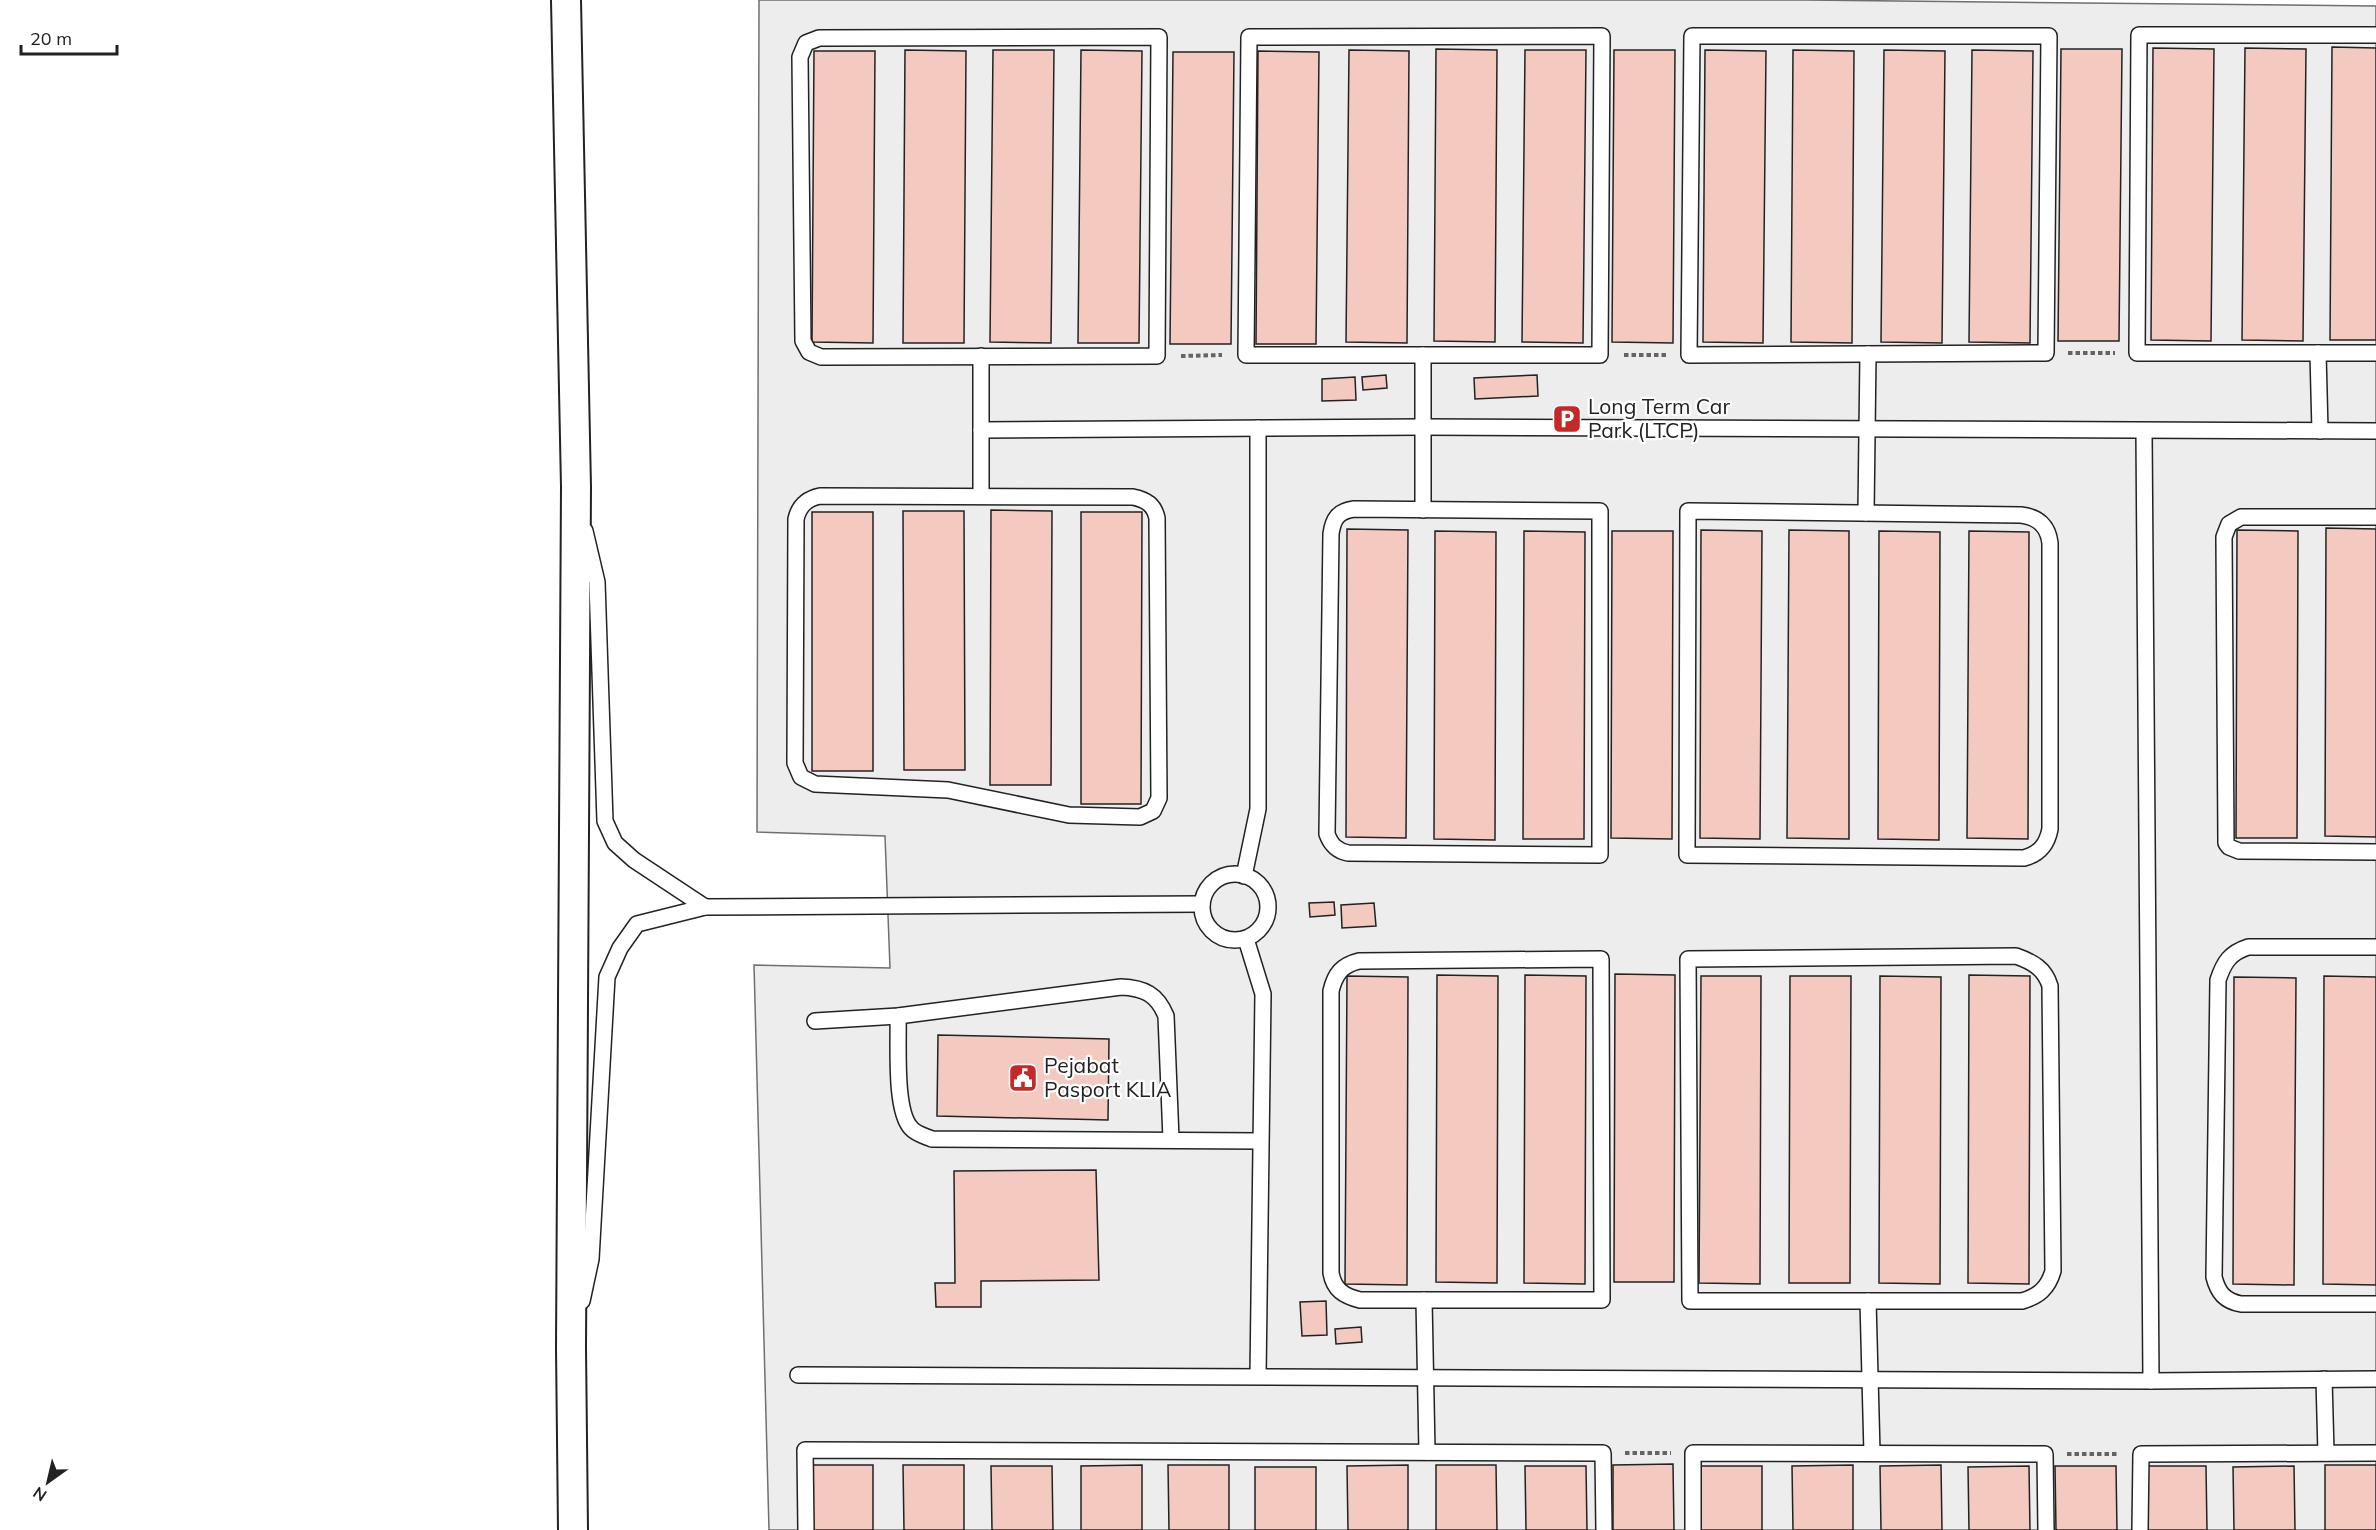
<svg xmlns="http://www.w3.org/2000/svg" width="2376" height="1530" viewBox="0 0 2376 1530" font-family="Mulish,sans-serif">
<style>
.parking{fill:#ededed;stroke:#6f6f6f;stroke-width:1.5}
.building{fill:#f3c9c0;stroke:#222;stroke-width:1.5}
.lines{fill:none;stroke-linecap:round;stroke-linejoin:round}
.service-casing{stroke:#222;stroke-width:18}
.minor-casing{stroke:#222;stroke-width:32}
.path{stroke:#646464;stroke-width:4;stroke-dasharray:4.5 3;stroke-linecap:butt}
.service{stroke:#fff;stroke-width:15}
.minor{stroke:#fff;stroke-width:28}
.labels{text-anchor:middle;stroke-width:4.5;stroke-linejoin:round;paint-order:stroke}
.poi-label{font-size:21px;fill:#222;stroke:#fff;text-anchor:start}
</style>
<rect width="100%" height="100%" fill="#fff"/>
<!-- parking -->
<path class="parking" d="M759,0H1805L2376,6V1530H769L754,965L890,968L885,836L757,832Z"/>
<!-- building -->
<g class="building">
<path d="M2332,47L2376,48V340H2330Z"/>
<path d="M2153,48L2214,49L2211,341L2151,340Z"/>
<path d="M2245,48L2306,49L2303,341L2242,340Z"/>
<path d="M1436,49L1497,50L1495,342L1434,341Z"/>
<path d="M2061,49H2122L2119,341H2058Z"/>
<path d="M905,50L966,51L964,343H903Z"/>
<path d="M993,50H1054L1051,343L990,342Z"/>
<path d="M1081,50L1142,51L1139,343H1078Z"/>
<path d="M1349,50L1409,51L1407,343L1346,342Z"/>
<path d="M1525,50H1586L1583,343L1522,342Z"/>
<path d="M1614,50H1675L1673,343L1612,342Z"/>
<path d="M1705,50L1766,51L1763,343L1703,342Z"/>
<path d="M1793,50L1854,51L1852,343L1791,342Z"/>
<path d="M1884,50L1945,51L1942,343L1881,342Z"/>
<path d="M1972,50L2033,51L2030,343L1969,342Z"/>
<path d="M814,51H875L873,343L812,342Z"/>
<path d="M1258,51L1319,52L1316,344H1256Z"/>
<path d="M1173,52H1234L1231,344H1170Z"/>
<path d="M1386,375L1387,388L1363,390L1362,377Z"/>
<path d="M1537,375L1538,396L1475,399L1474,378Z"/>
<path d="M1355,377L1356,400L1322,401V379Z"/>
<path d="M991,510L1052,511L1051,785H990Z"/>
<path d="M903,511H964L965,770H904Z"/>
<rect x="812" y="512" width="61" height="259"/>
<path d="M1081,512H1142L1141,804H1081Z"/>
<path d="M2326,528L2376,529V837L2325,836Z"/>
<path d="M1347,529L1408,530L1406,838L1346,837Z"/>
<path d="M1701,530L1762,531L1760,839L1700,838Z"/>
<path d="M1789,530L1849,531V839L1787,838Z"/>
<path d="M2237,530L2298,531L2297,838H2236Z"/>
<path d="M1435,531L1496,532L1495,840L1434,839Z"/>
<path d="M1524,531L1585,532L1584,839H1523Z"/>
<path d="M1612,531H1673L1672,839L1611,838Z"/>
<path d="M1879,531L1940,532L1939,840L1878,839Z"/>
<path d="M1969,531L2029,532L2028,839L1967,838Z"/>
<path d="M1334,902L1335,915L1310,917L1309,903Z"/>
<path d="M1374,903L1376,926L1342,928L1341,905Z"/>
<path d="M1615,974L1675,975L1674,1282H1614Z"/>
<path d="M1437,975L1498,976L1497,1283L1436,1282Z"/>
<path d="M1525,975L1586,976L1585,1284L1524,1283Z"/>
<path d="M1969,975L2030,976L2029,1284L1968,1283Z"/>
<path d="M1347,976L1408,977L1407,1285L1345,1284Z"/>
<path d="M1701,976H1761L1760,1284L1699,1283Z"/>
<path d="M1790,976H1851L1850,1283H1789Z"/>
<path d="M1880,976L1941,977L1940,1284L1879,1283Z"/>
<path d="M2324,976L2376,977V1285L2323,1284Z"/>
<path d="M2234,977L2296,978L2294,1285L2233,1284Z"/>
<path d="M938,1035L1109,1039L1108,1120L937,1116Z"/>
<path d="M1096,1170L1099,1280L981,1281V1307H936L935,1283H955L954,1171Z"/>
<path d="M1326,1301L1327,1335L1302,1336L1300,1302Z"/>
<path d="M1361,1327L1362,1342L1336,1344L1335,1329Z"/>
<path d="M1673,1464L1674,1530H1613V1465Z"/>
<path d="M812,1465H873V1530H813Z"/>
<path d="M903,1465H964V1530H904Z"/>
<path d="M1142,1465V1530H1081V1466Z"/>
<path d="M1168,1465H1229V1530H1169Z"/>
<path d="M1408,1465V1530H1348L1347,1466Z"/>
<path d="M1436,1465H1496L1497,1530H1436Z"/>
<path d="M1853,1465V1530H1793L1792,1466Z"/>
<path d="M1941,1465L1942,1530H1881L1880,1466Z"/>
<rect x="2325" y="1465" width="51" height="65"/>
<path d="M991,1466H1052L1053,1530H992Z"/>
<path d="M1525,1466H1586L1587,1530H1526Z"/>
<rect x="1701" y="1466" width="61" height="64"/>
<path d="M2029,1466L2030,1530H1969L1968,1467Z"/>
<path d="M2055,1466H2116L2117,1530H2056Z"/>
<path d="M2145,1466H2206L2207,1530H2146Z"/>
<path d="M2294,1466L2295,1530H2234L2233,1467Z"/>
<rect x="1255" y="1467" width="61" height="63"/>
</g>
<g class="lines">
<!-- service casing -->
<g class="service-casing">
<g id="service">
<path d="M2376,35H2139L2137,353H2376"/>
<path d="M1602,36L1600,355H1246L1249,37Z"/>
<path d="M1692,36H2049L2046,353L1689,355Z"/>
<path d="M1159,37L1157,356L821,357L809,352L803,341L800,57L806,43L819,38Z"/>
<path d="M2318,353L2320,431"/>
<path d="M981,430L1422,427L2376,431"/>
<path d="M2144,431L2151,1381"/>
<path d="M820,496L1133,497C1147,500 1154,505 1157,518L1159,798L1153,811L1140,817L1069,815L948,790L815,784L801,777L795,763L796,519C799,506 806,499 820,496Z"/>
<path d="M981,496V356"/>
<path d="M1354,509L1600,511V855L1348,853C1337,851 1331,845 1327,834L1331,534C1333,519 1338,511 1354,509Z"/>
<path d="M1423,510V355"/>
<path d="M1688,511L2021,515C2038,517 2048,526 2050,543V829C2047,845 2039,854 2024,858L1687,855Z"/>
<path d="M1866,513L1868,354"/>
<path d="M2376,517H2241L2229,524L2224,537L2226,843L2229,847L2239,851L2376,852"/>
<path d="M585,531L597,582L605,821L615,843L634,860L705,907"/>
<circle cx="1235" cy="907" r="33"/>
<path d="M1244,876L1258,809V428"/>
<path d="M1246,939L1263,994L1258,1376"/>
<path d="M2376,947H2248C2230,953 2224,962 2218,980L2214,1277C2218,1293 2225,1301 2241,1304H2376"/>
<path d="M2016,956C2033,962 2045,969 2050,986L2053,1271C2048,1288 2039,1296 2022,1301H1690L1688,959Z"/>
<path d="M1601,959L1602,1300H1360C1344,1296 1334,1290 1331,1273V991C1335,974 1342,965 1359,961Z"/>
<path d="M898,1016C899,1043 894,1110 911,1128C916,1134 925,1136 932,1139L1260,1141"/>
<path d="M815,1021L898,1016L1121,987C1144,988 1157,994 1166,1016L1171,1139"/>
<path d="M1424,1300L1427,1452"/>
<path d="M582,1301L591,1259L607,977L620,948L637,924L705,907L1202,904"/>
<path d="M1868,1301L1872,1453"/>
<path d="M798,1375L2151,1381L2376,1379"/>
<path d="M2324,1379L2326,1453"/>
<path d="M806,1530L805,1450L1603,1453L1604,1530"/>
<path d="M1693,1530V1453L2045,1454L2046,1530"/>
<path d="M2140,1530L2141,1454L2376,1453"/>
</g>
</g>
<!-- minor casing -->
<g class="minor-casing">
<path id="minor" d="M566,0L576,487L571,1348L573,1530"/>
</g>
<!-- path -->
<g class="path">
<path d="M2068,353H2115"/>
<path d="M1624,355H1667"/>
<path d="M1181,356L1222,355"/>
<path d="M1625,1453H1671"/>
<path d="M2067,1454H2119"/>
</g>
<!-- service -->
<use href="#service" class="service"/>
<!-- minor -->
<use href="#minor" class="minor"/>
</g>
<!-- icons -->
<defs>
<g id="parking-square" transform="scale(1.5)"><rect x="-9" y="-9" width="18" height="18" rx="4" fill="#c62828" stroke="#fff"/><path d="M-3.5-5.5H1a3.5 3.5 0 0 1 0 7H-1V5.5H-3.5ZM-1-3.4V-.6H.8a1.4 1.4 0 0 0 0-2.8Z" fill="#fff"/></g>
<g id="civic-square" transform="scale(1.5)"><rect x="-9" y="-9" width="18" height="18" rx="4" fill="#c62828" stroke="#fff"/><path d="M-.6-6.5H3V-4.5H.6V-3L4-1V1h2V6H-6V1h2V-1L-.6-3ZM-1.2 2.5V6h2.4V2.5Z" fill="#fff"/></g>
</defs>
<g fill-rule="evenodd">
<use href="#parking-square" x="1567" y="419"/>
<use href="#civic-square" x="1023" y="1078"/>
</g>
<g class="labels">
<!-- poi labels -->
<g class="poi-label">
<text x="1588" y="414">Long Term Car<tspan x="1588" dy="24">Park (LTCP)</tspan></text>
<text x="1044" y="1073">Pejabat<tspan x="1044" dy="24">Pasport KLIA</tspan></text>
</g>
</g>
<!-- north arrow -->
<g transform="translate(48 1482) rotate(214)" stroke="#ffffff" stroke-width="4.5" paint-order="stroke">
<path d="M0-4.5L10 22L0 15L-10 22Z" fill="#222222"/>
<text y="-9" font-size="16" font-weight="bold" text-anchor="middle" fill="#222222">N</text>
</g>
<!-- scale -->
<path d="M21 45v9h96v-9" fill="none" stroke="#222222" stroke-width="3"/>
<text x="30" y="45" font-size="18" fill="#222222" stroke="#ffffff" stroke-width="4.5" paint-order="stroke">20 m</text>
</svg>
